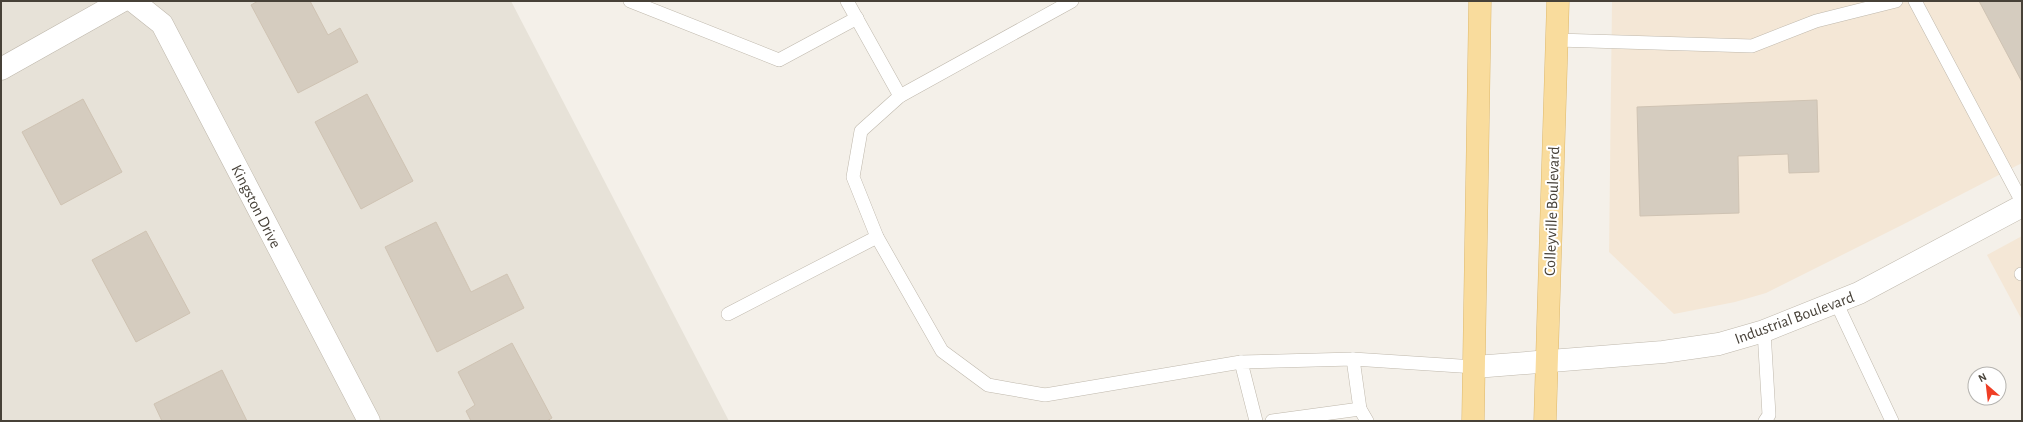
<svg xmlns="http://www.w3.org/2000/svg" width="2023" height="422" viewBox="0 0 2023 422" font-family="'Alegreya Sans',sans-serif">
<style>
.residential{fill:#e7e2d8}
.commercial{fill:#f4e7d6}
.building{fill:#d5ccbf;stroke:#cfc3b3}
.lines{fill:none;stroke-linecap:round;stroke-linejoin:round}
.service-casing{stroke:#bfb8ac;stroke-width:14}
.minor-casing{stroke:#bfb8ac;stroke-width:23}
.primary-casing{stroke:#deb96d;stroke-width:23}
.service{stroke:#fff;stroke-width:13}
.minor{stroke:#fff;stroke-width:22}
.primary{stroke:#f9dc9d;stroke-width:22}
.labels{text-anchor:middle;stroke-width:4;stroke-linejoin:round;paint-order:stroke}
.street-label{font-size:16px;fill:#474138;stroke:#fff}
</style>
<rect width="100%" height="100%" fill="#f4f0e9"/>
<!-- residential -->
<path class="residential" d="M1,1H511L729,421H1Z"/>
<!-- commercial -->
<g class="commercial">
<path d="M1612,1H2022V163L1902,225L1766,293L1735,302L1674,314L1609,252Z"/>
<path d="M2022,236V320L1987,255Z"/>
</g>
<!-- building -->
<g class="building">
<path d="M258,1H310L328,35L340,28L358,62L298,93L251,5Z"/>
<path d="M1979,1H2022V82Z"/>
<path d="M367,94L413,181L361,209L315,122Z"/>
<path d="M83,99L122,172L61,205L22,132Z"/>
<path d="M1817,100L1819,172L1789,173L1788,154L1738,156L1739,213L1640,216L1637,107Z"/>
<path d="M436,222L471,292L507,274L524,308L437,352L385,247Z"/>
<path d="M146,231L190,313L136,342L92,260Z"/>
<path d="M512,343L552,418L547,421H471L466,411L475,405L458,372Z"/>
<path d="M222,370L247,421H162L154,404Z"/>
</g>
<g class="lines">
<!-- service casing -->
<g class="service-casing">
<g id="service">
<path d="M630,1L779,60L857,18"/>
<path d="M847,1L900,96"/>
<path d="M1072,1L900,96L861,131L853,177L877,237L942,351L988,385L1045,395L1241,362"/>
<path d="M1915,1L2022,202"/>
<path d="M1557,40L1752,46L1816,21L1896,1"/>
<path d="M2021,274H2022"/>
<path d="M1836,302L1892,421"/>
<path d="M728,314L877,237"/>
<path d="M1764,331L1769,415L1765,421"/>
<path d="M1360,409L1367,421"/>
<path d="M1256,421L1241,362L1353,359L1475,367"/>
<path d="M1272,421L1360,409L1353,359"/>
</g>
</g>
<!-- minor casing -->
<g class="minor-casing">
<g id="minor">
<path d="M133,1L162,24L369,421"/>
<path d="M1,69L122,1"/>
<path d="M1475,367L1663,352L1719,344L1764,331L1859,293L2022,206"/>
</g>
</g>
<!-- primary casing -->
<g class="primary-casing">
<g id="primary">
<path d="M1473,421L1480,1"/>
<path d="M1545,421L1558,1"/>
</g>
</g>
<!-- service -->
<use href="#service" class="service"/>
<!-- minor -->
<use href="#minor" class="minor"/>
<!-- primary -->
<use href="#primary" class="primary"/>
</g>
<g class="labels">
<!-- street labels -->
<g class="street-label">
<text transform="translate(257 206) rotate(63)" y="6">Kingston Drive</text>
<text transform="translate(1551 211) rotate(-88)" y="6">Colleyville Boulevard</text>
<text transform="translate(1794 317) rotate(-20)" y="6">Industrial Boulevard</text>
</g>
</g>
<!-- border -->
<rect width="2023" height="422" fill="none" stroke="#474138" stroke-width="4"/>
<!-- north arrow -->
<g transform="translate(1987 386) rotate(332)"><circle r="19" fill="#ffffff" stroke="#b5b3af"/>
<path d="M0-3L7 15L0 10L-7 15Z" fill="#ef3e25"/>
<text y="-6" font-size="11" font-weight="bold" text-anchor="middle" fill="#474138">N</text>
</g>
</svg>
